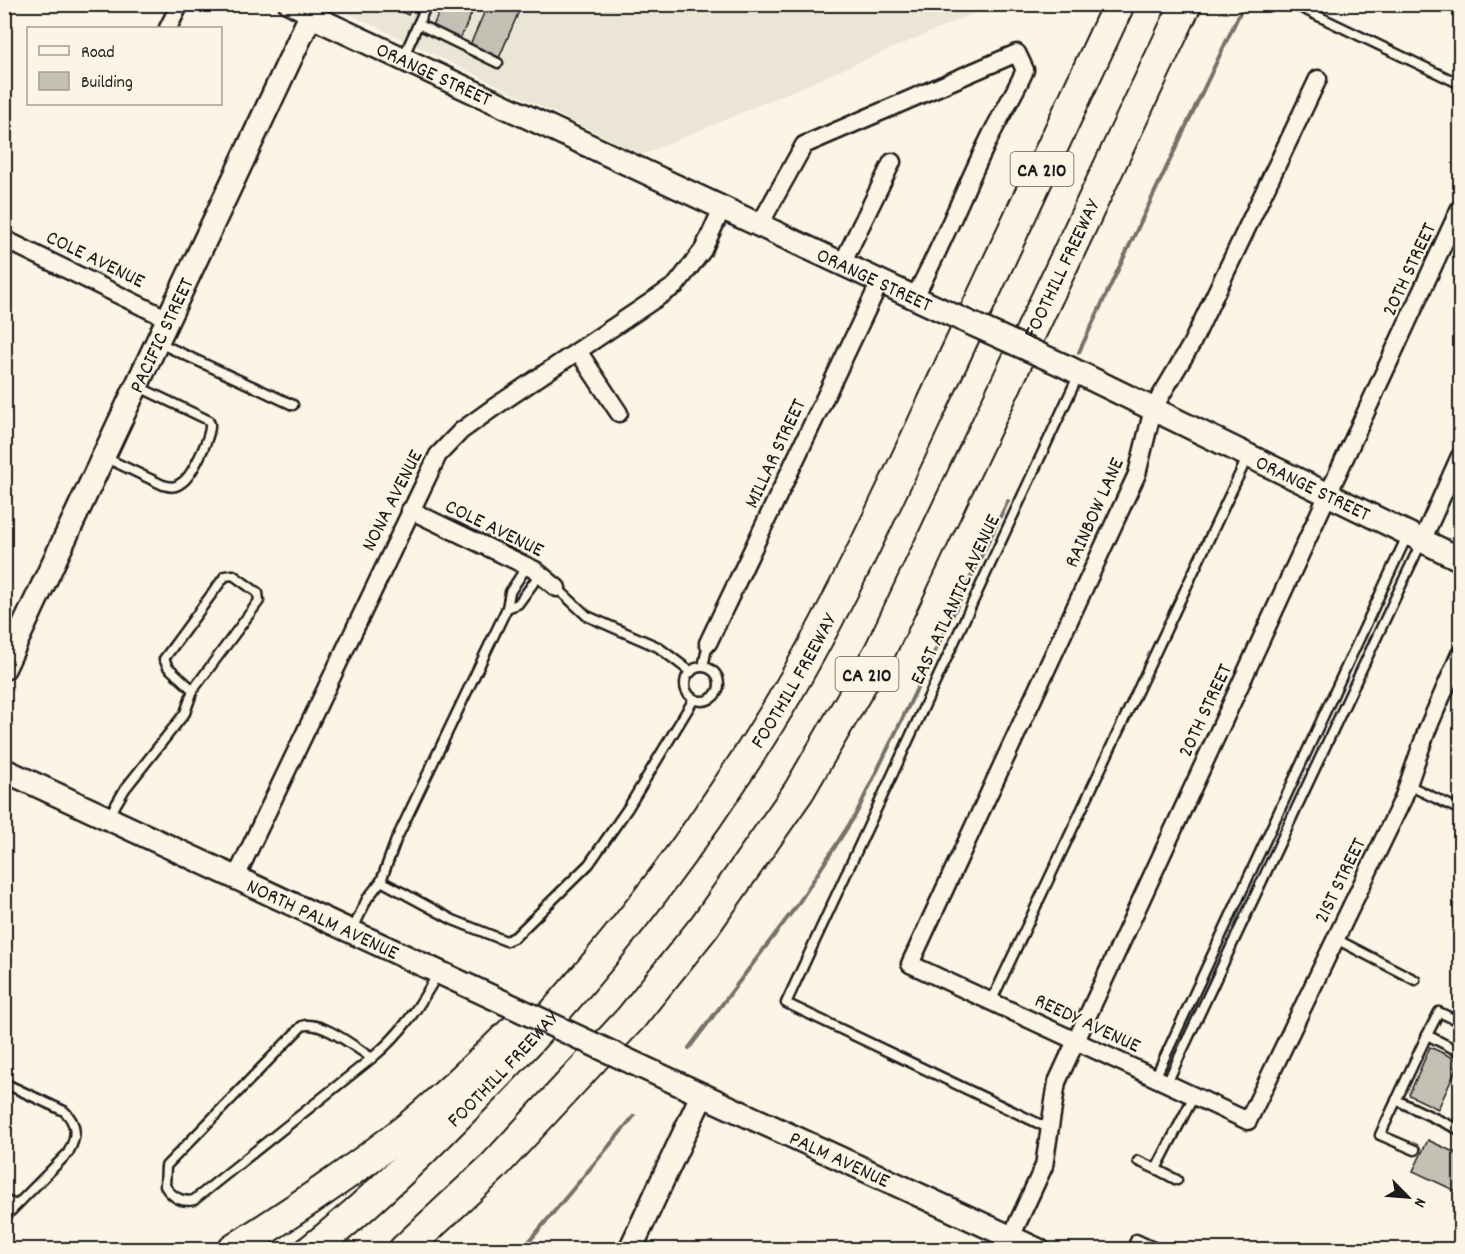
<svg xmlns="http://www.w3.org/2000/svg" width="1465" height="1254" viewBox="0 0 1465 1254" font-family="Dekko,sans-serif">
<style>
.built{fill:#ebe5d6}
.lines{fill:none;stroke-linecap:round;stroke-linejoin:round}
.stream{stroke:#75726c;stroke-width:4}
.building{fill:#c4c0b3;stroke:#1c1c1c;stroke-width:1.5}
.lane-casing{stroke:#1c1c1c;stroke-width:13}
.street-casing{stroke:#1c1c1c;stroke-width:21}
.secondary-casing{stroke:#1c1c1c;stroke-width:27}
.highway-casing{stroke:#1c1c1c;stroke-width:34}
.lane{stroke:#fcf5e5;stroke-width:8}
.street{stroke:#fcf5e5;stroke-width:16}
.secondary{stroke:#fcf5e5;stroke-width:22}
.highway{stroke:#fcf5e5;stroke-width:30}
.secondary-bridge-casing{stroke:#1c1c1c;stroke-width:27;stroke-linecap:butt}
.secondary-bridge{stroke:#fcf5e5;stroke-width:22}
.labels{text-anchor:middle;stroke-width:4.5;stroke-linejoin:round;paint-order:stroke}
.shield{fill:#fcf5e5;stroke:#5f5d58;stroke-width:1.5}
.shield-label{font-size:20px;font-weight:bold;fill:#1c1c1c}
.street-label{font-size:21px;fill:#1c1c1c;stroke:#fcf5e5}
</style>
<rect width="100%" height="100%" fill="#fcf5e5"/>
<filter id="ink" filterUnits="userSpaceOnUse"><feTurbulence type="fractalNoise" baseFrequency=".0167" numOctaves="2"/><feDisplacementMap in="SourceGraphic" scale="12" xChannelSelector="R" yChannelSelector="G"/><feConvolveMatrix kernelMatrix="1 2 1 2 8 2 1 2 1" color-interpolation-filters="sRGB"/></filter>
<g filter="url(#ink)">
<!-- built -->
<path class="built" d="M336,4L994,5L642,155L335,7Z"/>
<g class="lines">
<!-- stream -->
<g class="stream">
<path d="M1079,352L1244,4"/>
<path d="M689,1048L798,904L856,814L1008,501"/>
<path d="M522,1250L634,1116"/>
</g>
</g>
<!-- building -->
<g class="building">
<path d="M386,4H413L408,15Z"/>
<path d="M443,4H476L460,39L433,26Z"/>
<path d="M488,4H522L499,58L470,45Z"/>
<path d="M1430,1047L1460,1061L1438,1109L1409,1095Z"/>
<path d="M1428,1140L1460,1155V1193L1413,1171Z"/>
</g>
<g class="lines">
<!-- lane casing -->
<g class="lane-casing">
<g id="lane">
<path d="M1293,4L1460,84"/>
<path d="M418,24L498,63"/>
<path d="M403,58L427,4"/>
<path d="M157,342L293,405"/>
<path d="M104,457L163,485C170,487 175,488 181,483C192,477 211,436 210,424L208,420L137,386"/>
<path d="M527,566L510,592L507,608L396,840L381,881L453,920L506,941L515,937L589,864L628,808L694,699"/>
<path d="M557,588L587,616L658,647L691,672"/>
<path d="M507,608L518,604L540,574"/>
<path d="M703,667L708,643"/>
<circle cx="702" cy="684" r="17"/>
<path d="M1408,785L1460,810"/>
<path d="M108,818L125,789L185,713L193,690L259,601L258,593L233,575L225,576L164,659L168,667L193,690"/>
<path d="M353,929L367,899L381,881"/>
<path d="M1336,939L1415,980"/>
<path d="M991,1002L1248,456"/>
<path d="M1460,1022L1439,1012L1427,1035L1460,1052"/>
<path d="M372,1058C356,1048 320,1019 302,1026L166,1166L165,1186C172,1197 181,1203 194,1200L372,1058C402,1033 420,1006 438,973"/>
<path d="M1155,1078L1408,534"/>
<path d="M4,1083L64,1111C78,1124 77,1137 68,1153L4,1218"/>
<path d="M1167,1083L1422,541"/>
<path d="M1396,1100L1460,1130"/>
<path d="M1050,1129L786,1003L1079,374"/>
<path d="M1415,1150L1380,1135L1427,1035"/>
<path d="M1138,1161L1156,1169"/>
<path d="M1177,1180L1156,1169L1194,1096"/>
<path d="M4,1200L16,1205"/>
<path d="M1131,1250L1136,1239L1160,1250"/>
</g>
</g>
<!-- street casing -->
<g class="street-casing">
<g id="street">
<path d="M287,4L311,16"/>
<path d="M168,28L180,4"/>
<path d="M1318,79L1191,345L1153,409L1137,474L910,964L1248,1121L1403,799L1427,730L1460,654"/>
<path d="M759,226L804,145L1017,53L1025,70C1015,93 1002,113 991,135C964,189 943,245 914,298"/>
<path d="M4,239L168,319"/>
<path d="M842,264L892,162"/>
<path d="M578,351L619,413"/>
<path d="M410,510L535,570L557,588"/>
<path d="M1422,541L1460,456"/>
<path d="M708,643L880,282"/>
<path d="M236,877L438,455L461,431L493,408L676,285L703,250L722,209"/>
<path d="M1011,1237L1044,1166L1057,1082L1460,208"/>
</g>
</g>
<!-- secondary casing -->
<g class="secondary-casing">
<g id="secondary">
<path id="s1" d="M311,16L939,309"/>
<path id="s2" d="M1067,367L1460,559"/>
<path id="s3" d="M4,668L316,4"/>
<path id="s4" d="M4,770L505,1003"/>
<path id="s5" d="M642,1067L1038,1250"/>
<path d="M630,1250L702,1095"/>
</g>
</g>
<!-- highway casing -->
<g class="highway-casing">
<g id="highway">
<path d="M233,1250C293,1211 353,1172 409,1127C445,1097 479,1064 513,1031"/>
<path id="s6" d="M311,1250C365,1208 414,1160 461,1112C582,991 688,856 777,710C838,608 887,501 937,394C997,264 1058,134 1119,4"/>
<path id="s7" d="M404,1250L493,1167L631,1018L704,927L799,791L880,651L1186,4"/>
</g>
</g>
<!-- lane -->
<use href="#lane" class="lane"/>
<!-- street -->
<use href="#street" class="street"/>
<!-- secondary -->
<use href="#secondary" class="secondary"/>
<!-- highway -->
<use href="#highway" class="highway"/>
<!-- secondary-bridge casing -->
<g class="secondary-bridge-casing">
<g id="secondary-bridge">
<path d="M939,309L1067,367"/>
<path d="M505,1003L642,1067"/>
</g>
</g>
<!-- secondary-bridge -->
<use href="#secondary-bridge" class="secondary-bridge"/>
</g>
</g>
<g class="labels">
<!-- shield labels -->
<g class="shield">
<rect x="1010.5" y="152" width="63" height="34" rx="4.5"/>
<rect x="835.5" y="657" width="63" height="34" rx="4.5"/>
</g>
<g class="shield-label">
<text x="1042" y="176">CA 210</text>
<text x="867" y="681">CA 210</text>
</g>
<!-- street labels -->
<g class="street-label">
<text dy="7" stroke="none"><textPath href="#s1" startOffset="136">ORANGE STREET</textPath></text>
<text transform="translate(96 258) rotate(26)" y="7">COLE AVENUE</text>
<text dy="7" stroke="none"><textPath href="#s7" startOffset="1192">FOOTHILL FREEWAY</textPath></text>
<text transform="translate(1408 269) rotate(-65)" y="7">20TH STREET</text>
<text dy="7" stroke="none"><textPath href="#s1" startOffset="622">ORANGE STREET</textPath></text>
<text dy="7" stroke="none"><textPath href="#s3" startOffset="368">PACIFIC STREET</textPath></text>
<text transform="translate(774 453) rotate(-65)" y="7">MILLAR STREET</text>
<text dy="7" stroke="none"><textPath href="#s2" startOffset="274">ORANGE STREET</textPath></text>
<text transform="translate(391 500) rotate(-63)" y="7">NONA AVENUE</text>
<text transform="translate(1093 512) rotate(-66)" y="7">RAINBOW LANE</text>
<text transform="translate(495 527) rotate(26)" y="7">COLE AVENUE</text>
<text transform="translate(954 599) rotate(-65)" y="7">EAST ATLANTIC AVENUE</text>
<text dy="7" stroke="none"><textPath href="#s6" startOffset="750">FOOTHILL FREEWAY</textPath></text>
<text transform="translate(1204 710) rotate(-65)" y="7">20TH STREET</text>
<text transform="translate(1339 880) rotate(-64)" y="7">21ST STREET</text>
<text dy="7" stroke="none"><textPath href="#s4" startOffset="352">NORTH PALM AVENUE</textPath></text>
<text transform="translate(1088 1022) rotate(25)" y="7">REEDY AVENUE</text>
<text dy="7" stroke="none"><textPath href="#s6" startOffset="264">FOOTHILL FREEWAY</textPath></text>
<text dy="7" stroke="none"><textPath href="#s5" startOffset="218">PALM AVENUE</textPath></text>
</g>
</g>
<!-- margin -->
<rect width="1465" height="1254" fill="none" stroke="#fcf5e5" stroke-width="24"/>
<rect x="12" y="12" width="1441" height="1230" fill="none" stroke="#1c1c1c" stroke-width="2" filter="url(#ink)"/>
<!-- legend -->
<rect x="27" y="27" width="195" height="78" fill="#fcf5e5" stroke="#a29e95" stroke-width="1.5"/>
<rect x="39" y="46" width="30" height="9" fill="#fcf5e5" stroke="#a29e95" stroke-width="1.5"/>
<text x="81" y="57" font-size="18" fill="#1c1c1c">Road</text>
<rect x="39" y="72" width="30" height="18" fill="#c4c0b3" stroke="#a29e95" stroke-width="1.5"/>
<text x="81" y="87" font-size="18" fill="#1c1c1c">Building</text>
<!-- north arrow -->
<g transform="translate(1408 1197) rotate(115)" stroke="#fcf5e5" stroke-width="4.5" paint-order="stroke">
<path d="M0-4.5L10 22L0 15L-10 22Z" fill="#1c1c1c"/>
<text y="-9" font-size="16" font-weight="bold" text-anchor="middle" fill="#1c1c1c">N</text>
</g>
</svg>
